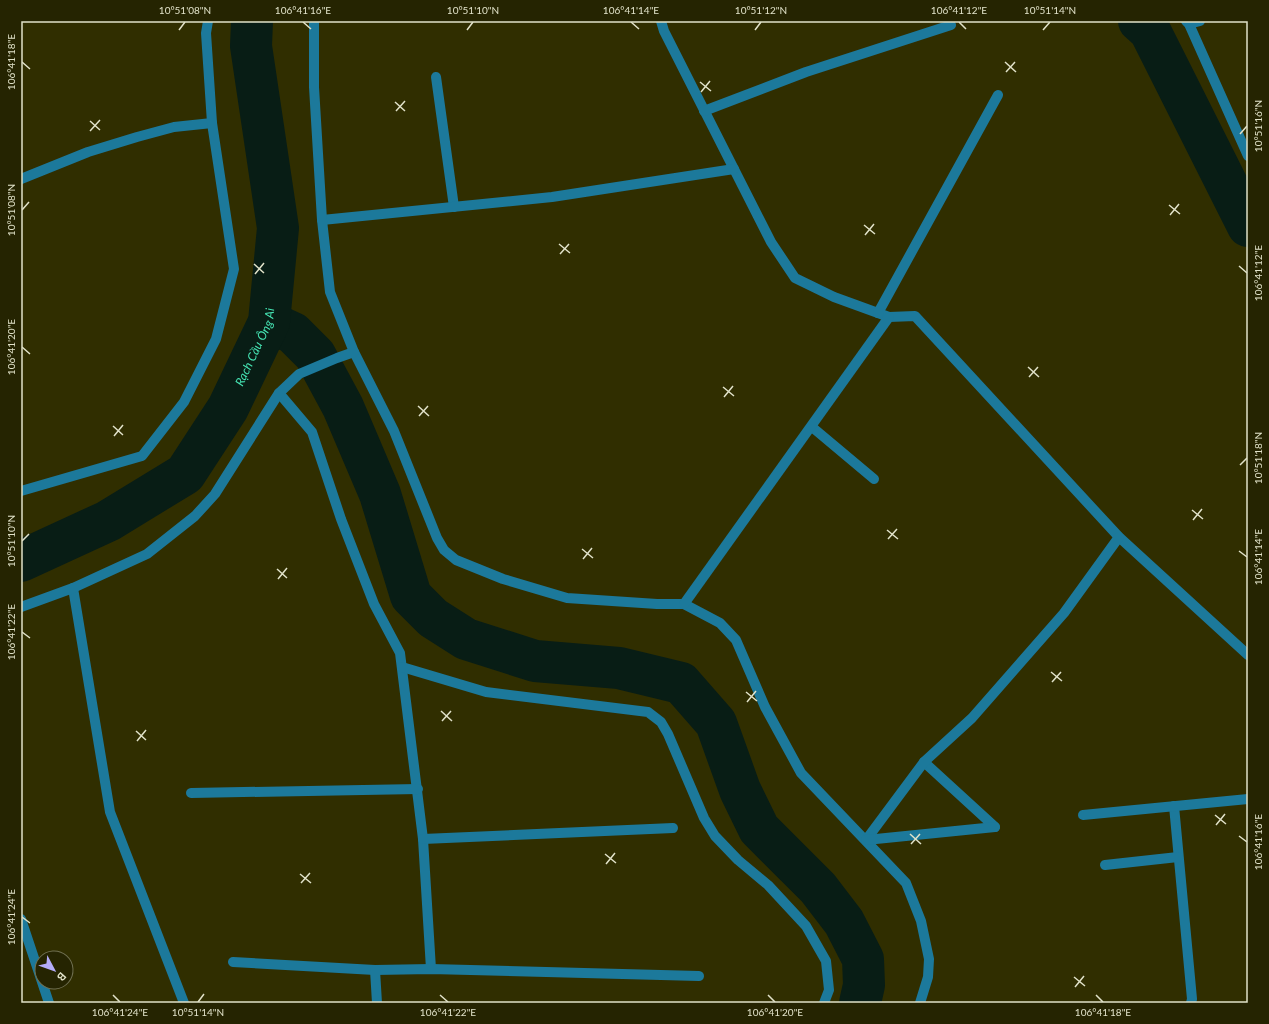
<svg xmlns="http://www.w3.org/2000/svg" width="1269" height="1024" viewBox="0 0 1269 1024" font-family="Lato,sans-serif">
<style>
.lines{fill:none;stroke-linecap:round;stroke-linejoin:round}
.river{stroke:#081d15;stroke-width:42}
.minor{stroke:#1c799b;stroke-width:10}
.ticks{fill:none;stroke:#e1e2c9;stroke-width:1.5}
.labels{text-anchor:middle;stroke-width:3;stroke-linejoin:round;paint-order:stroke}
.water-label{font-size:12px;font-style:italic;fill:#46e5b4;stroke:#252401}
.neatline{fill:none;stroke:#e1e2c9;stroke-width:1.5}
.ticks-label{font-size:10px;text-anchor:middle;fill:#e1e2c9}
</style>
<rect width="100%" height="100%" fill="#302e00"/>
<g class="lines">
<!-- river -->
<g class="river">
<path d="M1139,21L1150,31L1248,226"/>
<path d="M269,322L293,333L315,355L343,407L380,494L411,596L433,618L466,639L535,661L619,668L681,683L716,723L740,790L759,829L818,888L844,922L863,959L864,985L860,1003"/>
<path id="s1" d="M21,561L108,521L185,474L228,408L269,322L278,228L251,46L252,21"/>
</g>
<!-- minor -->
<g class="minor">
<path d="M661,21L664,31L771,242L795,278L834,297L889,317L915,316L1119,537L1248,655"/>
<path d="M1186,21L1189,24L1248,156"/>
<path d="M1189,24L1200,21"/>
<path d="M436,77L454,207"/>
<path d="M704,111L806,72L951,25"/>
<path d="M21,179L88,152L137,137L174,127L212,123"/>
<path d="M322,220L552,197L734,169"/>
<path d="M878,313L998,95"/>
<path d="M354,352L394,431L437,538L444,550L456,560L503,579L567,598L657,604H684L720,623L736,640L765,707L801,773L906,883L921,921L929,959L928,977L920,1003"/>
<path d="M279,393L312,432L341,519L374,604L400,653L423,839L431,969"/>
<path d="M812,427L874,479"/>
<path d="M21,491L142,456L184,402L216,339L234,269L212,123L206,33L208,21"/>
<path d="M73,588L110,812L184,1003"/>
<path d="M684,604L889,317"/>
<path d="M21,607L73,588L147,554L195,516L215,494L279,393L299,374L337,358L354,352L330,292L322,220L314,87V21"/>
<path d="M402,667L486,692L648,712L661,722L668,734L704,818L715,836L738,860L768,885L806,926L826,961L829,990L824,1003"/>
<path d="M924,762L995,827"/>
<path d="M191,793L418,789"/>
<path d="M1174,806L1192,999L1191,1003"/>
<path d="M1083,815L1248,799"/>
<path d="M423,839L673,828"/>
<path d="M866,840L924,762L972,718L1064,613L1119,537"/>
<path d="M866,840L995,827"/>
<path d="M1105,865L1178,857"/>
<path d="M21,919L49,1003"/>
<path d="M233,962L375,970L431,969L699,976"/>
<path d="M375,970L377,1003"/>
</g>
</g>
<!-- ticks -->
<path class="ticks" d="M303,22L311,29M631,22L639,29M959,22L966,29M179,30L185,22M467,30L473,22M755,30L761,22M1043,30L1050,22M22,62L30,69M1005,62L1016,72M1006,72L1015,62M700,82L711,91M701,92L710,81M395,102L405,111M396,111L405,101M90,121L100,130M90,131L100,120M1240,134L1247,126M1169,205L1180,214M22,210L29,202M1170,215L1179,204M864,225L875,234M865,235L874,224M559,244L570,253M560,254L569,244M254,264L264,273M1239,266L1247,273M255,274L264,263M22,347L30,354M1028,367L1039,377M1029,377L1038,367M723,387L734,396M724,397L733,386M418,406L429,416M419,416L428,406M113,426L123,435M114,436L123,425M1240,465L1247,458M1192,510L1203,519M1193,520L1202,509M887,530L898,539M888,539L897,529M22,541L29,534M582,549L593,558M1239,551L1247,557M583,559L592,548M277,569L287,578M278,579L287,568M22,632L30,638M1051,672L1062,681M1052,682L1061,672M746,692L757,701M747,702L756,691M441,711L452,721M442,721L451,711M136,731L146,740M137,741L146,730M1215,815L1226,824M1216,825L1225,814M910,834L921,844M1239,836L1247,842M911,844L920,834M605,854L616,863M606,864L615,853M300,874L311,883M301,883L310,873M22,917L30,923M1074,977L1085,986M1075,987L1084,976M113,995L120,1002M440,995L448,1002M768,995L775,1002M1096,995L1103,1002M198,1002L204,994"/>
<g class="labels">
<!-- water labels -->
<g class="water-label">
<text dy="4" stroke="none"><textPath href="#s1" startOffset="332">Rạch Cầu Ông Ai</textPath></text>
</g>
</g>
<!-- border -->
<rect width="1269" height="1024" fill="none" stroke="#252401" stroke-width="44"/>
<!-- north arrow -->
<g transform="translate(54 970) rotate(131)"><circle r="19" fill="#252401" stroke="#707051"/>
<path d="M0-3L7 15L0 10L-7 15Z" fill="#b4acf9"/>
<text y="-6" font-size="11" font-weight="bold" text-anchor="middle" fill="#e1e2c9">B</text>
</g>
<rect x="22" y="22" width="1225" height="980" class="neatline"/>
<g class="ticks-label">
<text x="185" y="14">10°51'08"N</text>
<text x="303" y="14">106°41'16"E</text>
<text x="473" y="14">10°51'10"N</text>
<text x="631" y="14">106°41'14"E</text>
<text x="761" y="14">10°51'12"N</text>
<text x="959" y="14">106°41'12"E</text>
<text x="1050" y="14">10°51'14"N</text>
<text transform="translate(11 62) rotate(-90)" y="4">106°41'18"E</text>
<text transform="translate(1258 126) rotate(-90)" y="4">10°51'16"N</text>
<text transform="translate(11 210) rotate(-90)" y="4">10°51'08"N</text>
<text transform="translate(1258 273) rotate(-90)" y="4">106°41'12"E</text>
<text transform="translate(11 347) rotate(-90)" y="4">106°41'20"E</text>
<text transform="translate(1258 458) rotate(-90)" y="4">10°51'18"N</text>
<text transform="translate(11 541) rotate(-90)" y="4">10°51'10"N</text>
<text transform="translate(1258 557) rotate(-90)" y="4">106°41'14"E</text>
<text transform="translate(11 632) rotate(-90)" y="4">106°41'22"E</text>
<text transform="translate(1258 842) rotate(-90)" y="4">106°41'16"E</text>
<text transform="translate(11 917) rotate(-90)" y="4">106°41'24"E</text>
<text x="120" y="1016">106°41'24"E</text>
<text x="198" y="1016">10°51'14"N</text>
<text x="448" y="1016">106°41'22"E</text>
<text x="775" y="1016">106°41'20"E</text>
<text x="1103" y="1016">106°41'18"E</text>
</g>
</svg>
